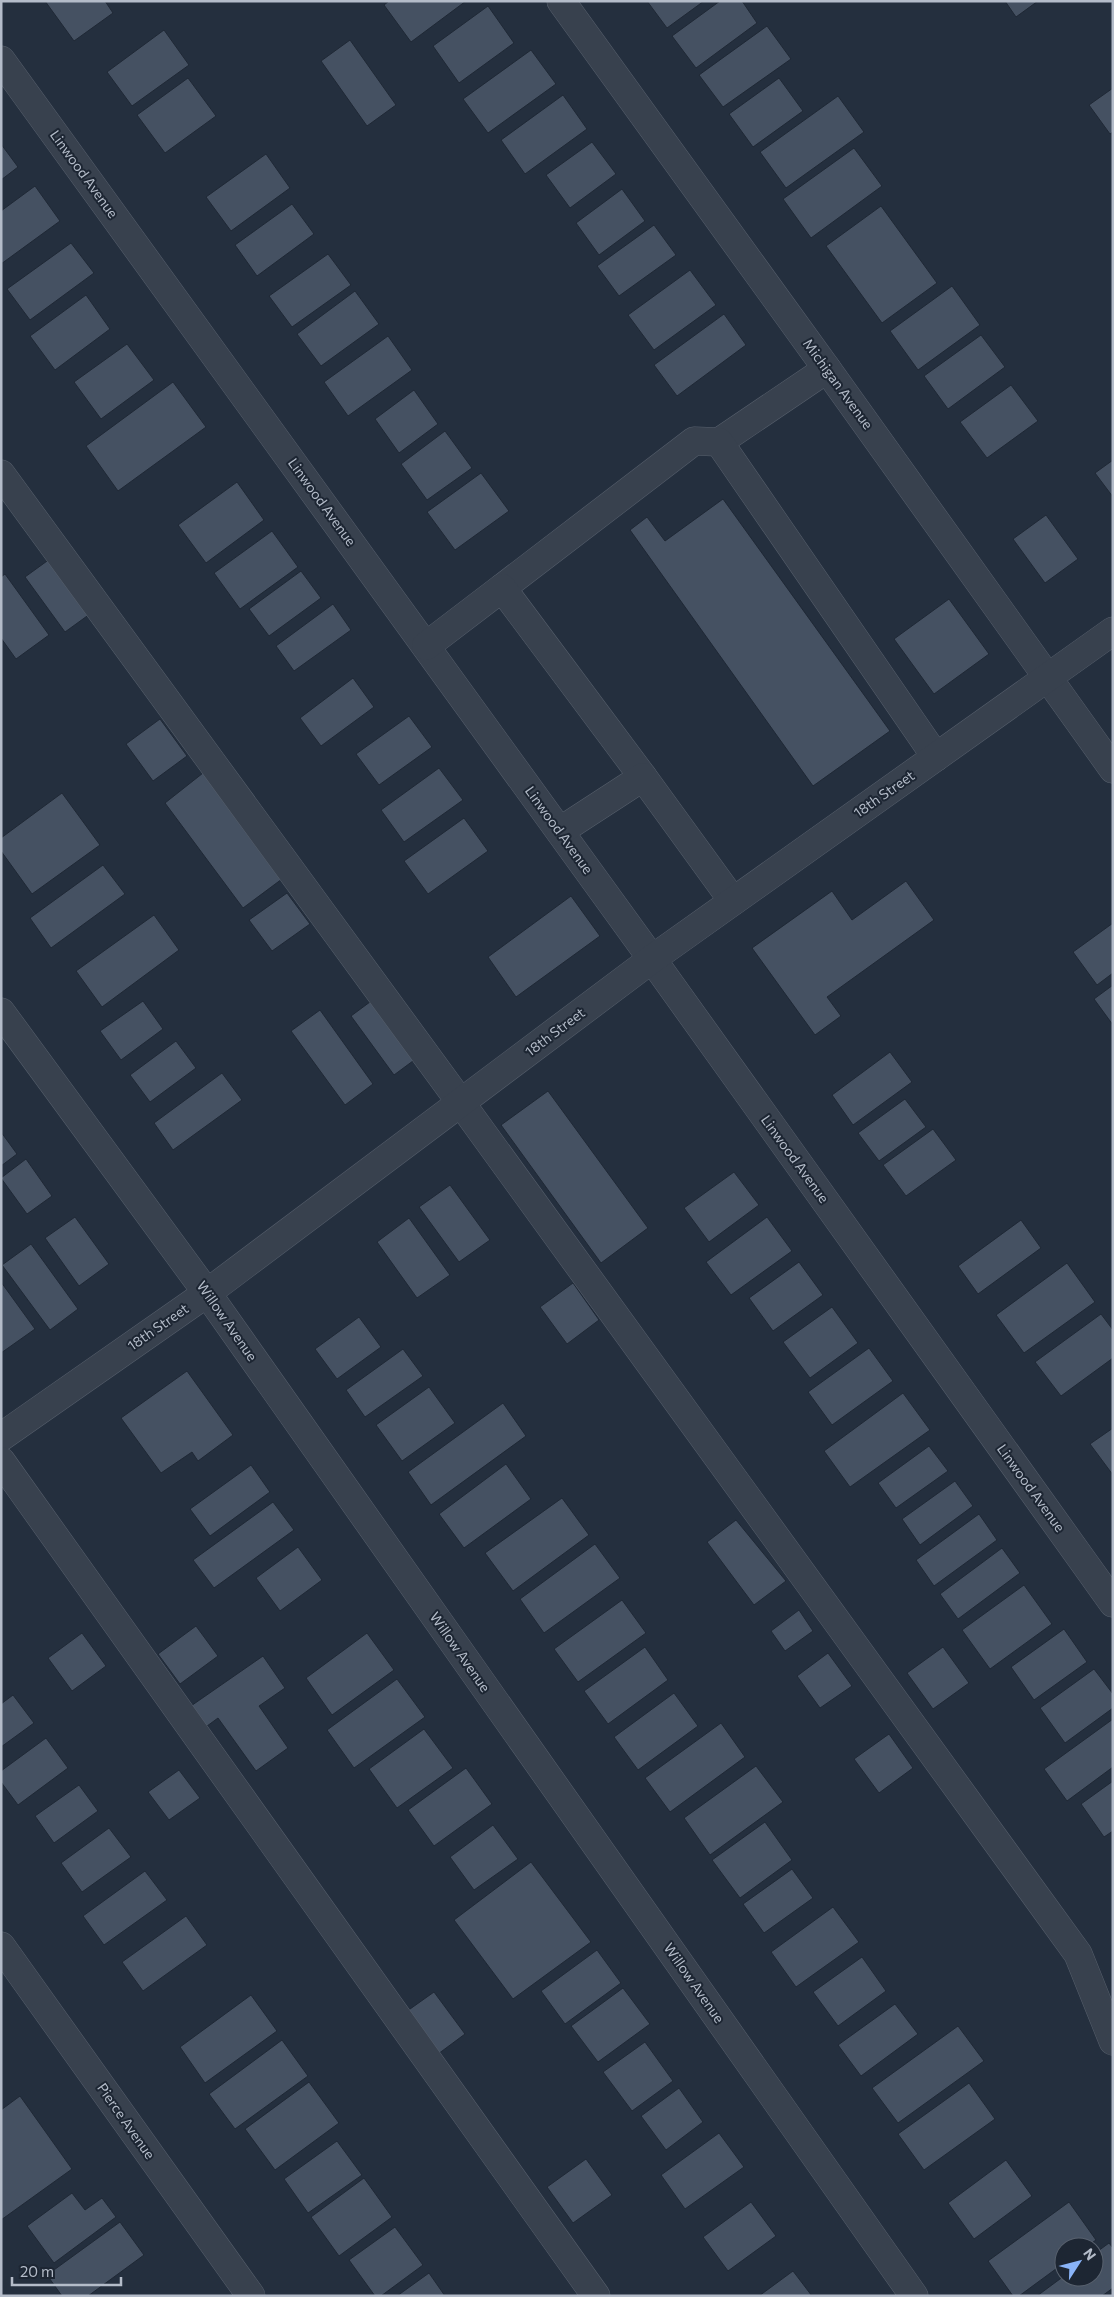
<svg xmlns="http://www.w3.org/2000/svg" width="1114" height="2297" viewBox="0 0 1114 2297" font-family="Commissioner,sans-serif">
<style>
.building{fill:#455162;stroke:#1f2835}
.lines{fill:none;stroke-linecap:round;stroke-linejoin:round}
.minor-casing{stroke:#565f6c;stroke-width:29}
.minor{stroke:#38414e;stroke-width:28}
.labels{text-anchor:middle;stroke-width:4;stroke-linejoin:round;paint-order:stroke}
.street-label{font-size:14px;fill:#b4bcc9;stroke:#1d2633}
</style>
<rect width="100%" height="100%" fill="#242f3e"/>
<!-- building -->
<g class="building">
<path d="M45,1H105L113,13L74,41Z"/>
<path d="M389,1H466L411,42L384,5Z"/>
<path d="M647,1H704L667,28Z"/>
<path d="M720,1H742L757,23L696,68L672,36Z"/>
<path d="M1005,1H1038L1016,17Z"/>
<path d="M488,6L514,43L459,83L433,46Z"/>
<path d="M767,26L791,59L723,107L699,75Z"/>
<path d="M164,30L189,65L132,106L107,72Z"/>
<path d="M350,40L396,105L367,126L321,61Z"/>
<path d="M531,50L556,84L488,133L463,99Z"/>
<path d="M188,78L216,116L165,153L137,115Z"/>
<path d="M779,78L803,111L753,147L729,114Z"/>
<path d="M1113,88V132L1110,134L1089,105Z"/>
<path d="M563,95L587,129L525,174L501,140Z"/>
<path d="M838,96L864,132L786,188L760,152Z"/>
<path d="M592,142L616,174L570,208L546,175Z"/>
<path d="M1,144L18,167L1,180Z"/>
<path d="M854,148L882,186L811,238L783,199Z"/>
<path d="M266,154L290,188L231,231L206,197Z"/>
<path d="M35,186L60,221L1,264V211Z"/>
<path d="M622,189L645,221L599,255L576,223Z"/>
<path d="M292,204L314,234L257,276L235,245Z"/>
<path d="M881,206L937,283L882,323L826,246Z"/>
<path d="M654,225L676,255L619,296L597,266Z"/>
<path d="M71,243L94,273L30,320L7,289Z"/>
<path d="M328,254L351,285L292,327L269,296Z"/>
<path d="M690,270L716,305L654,350L628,315Z"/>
<path d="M952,286L980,325L918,370L890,331Z"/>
<path d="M355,291L379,324L321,366L297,334Z"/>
<path d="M86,295L110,329L55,370L30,336Z"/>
<path d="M724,314L746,345L677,396L654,365Z"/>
<path d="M981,335L1005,367L948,409L924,376Z"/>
<path d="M388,336L412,370L348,416L324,382Z"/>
<path d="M127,344L154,380L101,419L74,382Z"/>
<path d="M173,382L206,427L118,491L86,446Z"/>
<path d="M1011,385L1038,421L987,458L960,422Z"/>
<path d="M414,390L438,424L399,453L375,419Z"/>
<path d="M445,431L472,468L427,500L401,464Z"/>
<path d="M1113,460V497L1095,473Z"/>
<path d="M481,473L509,511L455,550L427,512Z"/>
<path d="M237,482L264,520L206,563L178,525Z"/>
<path d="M723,499L890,731L813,786L630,530L647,517L665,541Z"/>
<path d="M1046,515L1078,559L1045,583L1013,539Z"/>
<path d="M272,531L298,567L240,609L214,573Z"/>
<path d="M54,556L94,611L65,632L25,577Z"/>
<path d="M301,571L321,598L269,636L249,609Z"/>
<path d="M5,574L49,635L16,659L1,638V577Z"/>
<path d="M949,599L989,654L934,694L894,639Z"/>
<path d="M333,604L351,630L294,671L276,646Z"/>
<path d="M353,678L374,707L321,746L300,718Z"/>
<path d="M409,716L432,747L379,785L356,754Z"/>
<path d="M160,719L187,756L153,781L126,744Z"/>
<path d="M439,768L463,800L404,842L381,810Z"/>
<path d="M203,773L282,879L243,908L165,803Z"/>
<path d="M62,793L100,845L32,894L1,851V838Z"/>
<path d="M464,818L488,851L428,894L404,861Z"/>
<path d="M103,865L125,894L51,948L30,918Z"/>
<path d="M906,881L934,920L827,997L841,1016L815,1035L752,948L832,891L852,920Z"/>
<path d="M287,893L310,924L272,951L249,920Z"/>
<path d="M571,896L600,936L516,997L488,957Z"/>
<path d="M154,915L179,950L102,1007L76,971Z"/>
<path d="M1113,923V973L1097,985L1073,952Z"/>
<path d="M1113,985V1025L1094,999Z"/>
<path d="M378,996L421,1055L394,1075L351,1016Z"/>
<path d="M143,1001L163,1029L121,1060L100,1031Z"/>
<path d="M320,1010L373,1084L345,1105L291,1031Z"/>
<path d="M176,1041L196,1068L150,1102L130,1075Z"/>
<path d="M890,1052L912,1082L853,1125L832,1095Z"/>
<path d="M222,1073L242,1100L173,1150L154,1123Z"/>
<path d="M548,1091L648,1228L601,1263L501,1125Z"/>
<path d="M905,1099L926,1127L879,1161L858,1133Z"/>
<path d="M933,1129L956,1160L906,1196L883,1165Z"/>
<path d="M1,1132L17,1154L1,1166Z"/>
<path d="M26,1159L52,1196L27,1214L1,1178Z"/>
<path d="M734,1172L759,1205L709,1242L684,1208Z"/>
<path d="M450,1185L490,1240L459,1262L419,1207Z"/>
<path d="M75,1217L109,1264L79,1286L45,1238Z"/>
<path d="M767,1217L792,1251L731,1295L706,1262Z"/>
<path d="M409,1218L450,1275L417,1298L377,1242Z"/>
<path d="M1021,1220L1041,1248L978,1294L958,1266Z"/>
<path d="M31,1244L78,1309L50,1330L2,1265Z"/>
<path d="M799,1262L823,1295L773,1331L749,1298Z"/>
<path d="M1067,1263L1095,1302L1024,1353L996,1315Z"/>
<path d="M1,1282L35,1329L1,1353Z"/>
<path d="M573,1283L599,1320L567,1344L540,1307Z"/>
<path d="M832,1307L858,1343L810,1378L783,1342Z"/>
<path d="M1101,1314L1113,1330V1358L1061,1396L1035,1362Z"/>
<path d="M359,1317L381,1347L337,1379L315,1349Z"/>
<path d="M869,1348L893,1381L832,1425L808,1392Z"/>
<path d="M403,1349L423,1376L365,1417L346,1390Z"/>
<path d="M187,1371L233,1435L198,1461L192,1452L161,1473L121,1418Z"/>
<path d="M429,1387L455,1423L402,1461L376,1425Z"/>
<path d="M903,1393L930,1430L850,1487L824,1451Z"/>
<path d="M503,1403L526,1436L431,1505L408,1472Z"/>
<path d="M1113,1428V1475L1090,1444Z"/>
<path d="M929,1446L948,1471L896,1508L878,1483Z"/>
<path d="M506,1464L531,1499L464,1548L439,1514Z"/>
<path d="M251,1465L270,1492L210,1536L190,1509Z"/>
<path d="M955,1481L973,1506L920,1545L902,1519Z"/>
<path d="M562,1498L589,1535L513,1591L485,1553Z"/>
<path d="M273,1502L294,1530L214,1588L193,1560Z"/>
<path d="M979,1514L997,1540L934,1586L916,1560Z"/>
<path d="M736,1520L786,1581L754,1605L707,1542Z"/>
<path d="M595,1544L620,1578L544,1633L520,1599Z"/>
<path d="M298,1547L322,1580L280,1611L256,1578Z"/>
<path d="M1002,1548L1020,1573L958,1619L940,1594Z"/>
<path d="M1024,1585L1052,1624L990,1669L962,1630Z"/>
<path d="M622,1600L646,1633L578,1682L554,1649Z"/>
<path d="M799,1610L813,1631L785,1651L771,1631Z"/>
<path d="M196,1626L218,1656L180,1684L158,1654Z"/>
<path d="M1064,1629L1087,1662L1034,1700L1011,1667Z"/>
<path d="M82,1633L106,1666L72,1691L48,1658Z"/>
<path d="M367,1633L394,1670L332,1715L306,1678Z"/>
<path d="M645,1647L668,1680L608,1724L584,1691Z"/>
<path d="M943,1647L969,1683L933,1709L907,1673Z"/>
<path d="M828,1653L852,1686L820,1708L797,1676Z"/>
<path d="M263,1656L285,1688L259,1706L288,1748L256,1771L218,1718L203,1729L188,1708Z"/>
<path d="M1094,1669L1113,1694V1708L1065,1743L1040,1708Z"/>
<path d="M397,1679L425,1717L354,1768L327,1730Z"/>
<path d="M674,1693L698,1726L638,1770L614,1737Z"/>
<path d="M13,1695L34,1723L1,1747V1704Z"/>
<path d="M1113,1719V1767L1067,1801L1044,1769Z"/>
<path d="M721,1723L745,1757L670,1812L645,1778Z"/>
<path d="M424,1729L453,1768L397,1808L369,1769Z"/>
<path d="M889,1734L913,1768L879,1793L854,1759Z"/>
<path d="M46,1738L68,1768L18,1805L1,1782V1771Z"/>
<path d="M756,1766L783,1802L710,1855L684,1818Z"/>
<path d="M466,1768L492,1804L434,1846L408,1810Z"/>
<path d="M179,1770L200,1798L169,1820L148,1792Z"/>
<path d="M1113,1781V1831L1104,1837L1081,1804Z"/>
<path d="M79,1785L98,1811L54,1843L35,1816Z"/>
<path d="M765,1822L792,1860L740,1898L712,1860Z"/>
<path d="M493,1825L518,1859L474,1890L450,1857Z"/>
<path d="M109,1828L131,1857L82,1892L61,1863Z"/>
<path d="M531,1862L591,1942L513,1999L454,1920Z"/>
<path d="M792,1869L813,1898L764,1933L743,1904Z"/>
<path d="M145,1871L167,1900L104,1945L83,1916Z"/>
<path d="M833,1907L859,1942L796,1987L771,1952Z"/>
<path d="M186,1916L207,1945L143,1991L122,1962Z"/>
<path d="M597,1950L621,1983L565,2024L541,1991Z"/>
<path d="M862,1957L886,1991L838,2026L813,1992Z"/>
<path d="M623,1988L650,2024L598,2062L571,2026Z"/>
<path d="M434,1992L465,2034L434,2057L403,2014Z"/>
<path d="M251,1995L277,2031L205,2083L180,2047Z"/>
<path d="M895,2004L918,2034L861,2076L838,2045Z"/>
<path d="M958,2026L984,2061L898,2123L872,2088Z"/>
<path d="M282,2040L308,2076L235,2129L209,2094Z"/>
<path d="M645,2042L673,2081L632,2111L603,2072Z"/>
<path d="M309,2082L339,2123L275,2170L245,2129Z"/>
<path d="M969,2083L995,2119L924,2170L898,2134Z"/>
<path d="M679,2088L703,2122L666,2150L641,2116Z"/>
<path d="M20,2096L72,2169L1,2220V2110Z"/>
<path d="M719,2133L744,2167L685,2209L661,2175Z"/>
<path d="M337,2141L362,2175L308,2213L284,2179Z"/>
<path d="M586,2159L612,2195L573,2223L547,2187Z"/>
<path d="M1006,2160L1032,2196L974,2239L948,2203Z"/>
<path d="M364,2178L392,2217L339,2256L311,2217Z"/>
<path d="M72,2193L85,2210L102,2198L116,2217L54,2263L27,2226Z"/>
<path d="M751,2202L776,2236L728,2271L703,2237Z"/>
<path d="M1069,2202L1096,2240L1086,2247H1064V2263L1019,2296H1013L988,2261Z"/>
<path d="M120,2222L144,2255L88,2296H62L47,2275Z"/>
<path d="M395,2227L423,2265L381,2296H375L349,2260Z"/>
<path d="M1109,2243L1113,2248V2288L1102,2296H1037L1064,2276L1094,2277V2254Z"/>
<path d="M793,2271L812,2296H759Z"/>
<path d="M429,2273L445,2296H397Z"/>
</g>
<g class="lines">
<!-- minor casing -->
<g class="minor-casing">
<g id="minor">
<path d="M561,1L827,369L1113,769"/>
<path d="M1,60L652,959L1113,1603"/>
<path d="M719,442L827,369"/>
<path d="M1,474L461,1103L1078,1954L1113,2041"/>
<path d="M502,588L694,441L719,442L936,757"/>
<path d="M426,646L502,588L643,777"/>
<path d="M560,831L643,777L733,901"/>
<path d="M1,1012L207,1293L914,2296"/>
<path d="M1,1437L207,1293L652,959L1113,631"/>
<path d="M1,1461L596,2296"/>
<path d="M1,1946L251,2296"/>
</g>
</g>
<!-- minor -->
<use href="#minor" class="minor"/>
</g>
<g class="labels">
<!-- street labels -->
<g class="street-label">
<text transform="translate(84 174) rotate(54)" y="5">Linwood Avenue</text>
<text transform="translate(838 384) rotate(54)" y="5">Michigan Avenue</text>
<text transform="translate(322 502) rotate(54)" y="5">Linwood Avenue</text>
<text transform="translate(884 794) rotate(-35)" y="5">18th Street</text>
<text transform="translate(559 830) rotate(54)" y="5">Linwood Avenue</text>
<text transform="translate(555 1032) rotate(-37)" y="5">18th Street</text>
<text transform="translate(795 1159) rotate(54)" y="5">Linwood Avenue</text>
<text transform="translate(227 1321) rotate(55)" y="5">Willow Avenue</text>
<text transform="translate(158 1327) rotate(-35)" y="5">18th Street</text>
<text transform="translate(1031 1488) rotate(54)" y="5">Linwood Avenue</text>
<text transform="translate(460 1652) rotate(55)" y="5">Willow Avenue</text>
<text transform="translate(694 1983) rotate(55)" y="5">Willow Avenue</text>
<text transform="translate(126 2121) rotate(55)" y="5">Pierce Avenue</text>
</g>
</g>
<!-- border -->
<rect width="1114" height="2297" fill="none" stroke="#b4bcc9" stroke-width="5"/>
<!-- north arrow -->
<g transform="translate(1079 2262) rotate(54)"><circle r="24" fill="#1d2633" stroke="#59626f"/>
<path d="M0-4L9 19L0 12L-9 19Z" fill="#8ab4f8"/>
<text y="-8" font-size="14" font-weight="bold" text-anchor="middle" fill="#b4bcc9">N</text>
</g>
<!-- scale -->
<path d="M12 2277v8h109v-8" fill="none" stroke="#b4bcc9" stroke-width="2.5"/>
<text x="20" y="2277" font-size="15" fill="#b4bcc9" stroke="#1d2633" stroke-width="4" paint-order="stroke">20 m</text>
</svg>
